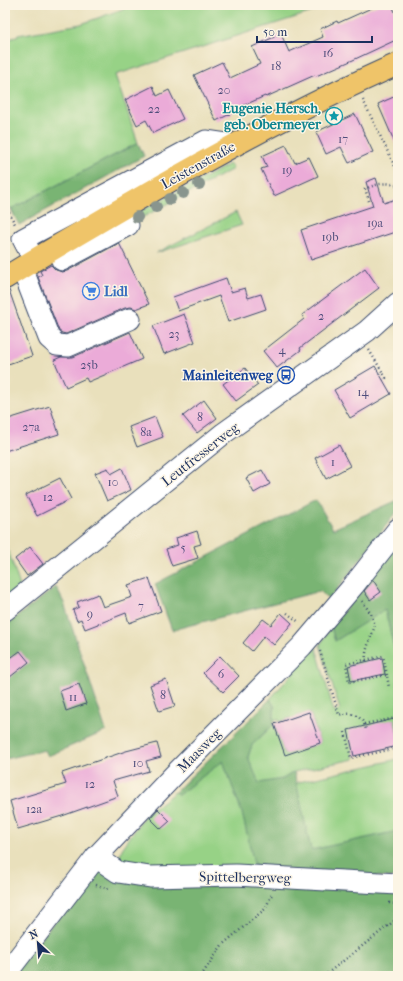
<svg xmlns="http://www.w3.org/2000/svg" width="403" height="981" viewBox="0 0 403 981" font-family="'IM FELL French Canon',serif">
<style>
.green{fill:#97d286;stroke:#598072;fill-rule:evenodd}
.forest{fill:#79b473;stroke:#4a7268}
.building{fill:#ebabd8}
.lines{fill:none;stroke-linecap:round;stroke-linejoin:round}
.minor-casing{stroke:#3a4a6c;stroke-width:23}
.major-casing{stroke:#3a4a6c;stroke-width:24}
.path{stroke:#3a4a6c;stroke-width:2.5;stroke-dasharray:1 3;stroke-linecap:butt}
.minor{stroke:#fff;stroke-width:21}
.major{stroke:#efc469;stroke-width:22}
.tree{fill:#89958e}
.labels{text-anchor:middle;stroke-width:3;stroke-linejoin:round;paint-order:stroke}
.number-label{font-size:12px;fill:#4f4e7c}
.culture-label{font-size:14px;font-weight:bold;fill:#0d838f;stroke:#fcf5e5;text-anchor:end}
.street-label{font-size:14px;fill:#1b2f5e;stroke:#fcf5e5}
.shop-label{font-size:14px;font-weight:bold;fill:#366cbe;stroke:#fcf5e5;text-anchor:start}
.transit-label{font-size:14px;font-weight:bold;fill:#164399;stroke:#fcf5e5;text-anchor:end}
</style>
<rect width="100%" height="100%" fill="#fcf5e5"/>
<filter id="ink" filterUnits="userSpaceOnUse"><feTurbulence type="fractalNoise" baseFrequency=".025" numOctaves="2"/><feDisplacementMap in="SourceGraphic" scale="8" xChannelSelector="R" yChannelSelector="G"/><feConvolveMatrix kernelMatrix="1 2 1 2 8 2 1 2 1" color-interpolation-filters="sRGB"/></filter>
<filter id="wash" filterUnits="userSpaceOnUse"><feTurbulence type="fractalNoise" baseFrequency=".012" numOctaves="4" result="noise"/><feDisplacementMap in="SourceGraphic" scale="16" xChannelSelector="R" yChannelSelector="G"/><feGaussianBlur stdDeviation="0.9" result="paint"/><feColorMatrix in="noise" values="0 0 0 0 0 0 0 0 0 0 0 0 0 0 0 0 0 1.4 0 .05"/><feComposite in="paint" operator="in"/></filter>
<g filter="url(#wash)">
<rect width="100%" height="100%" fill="#e9e0bc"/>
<!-- green -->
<g class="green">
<path d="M134,5H334L115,75L138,143L11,209L5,197V42L18,35L81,24Z"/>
<path d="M230,164L233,169L134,222L131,216Z"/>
<path d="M236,212L242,225L156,253Z"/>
<path d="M5,541L20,586L5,598Z"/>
<path d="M385,609L398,664V737L394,719L354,756V759L294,772L283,779L259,784L248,757L252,745L274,724L285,755L320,743L310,712L297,716L292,725L290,718L279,722L278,719L273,721L274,706L270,699L316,647L334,712L340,710L320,645L331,627L335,641ZM382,659L351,681V680L348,666Z"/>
<path d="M228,741L255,868L129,869L119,859L122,849L145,815L175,792Z"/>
<path d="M398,759V831L311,851L295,783Z"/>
</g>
<!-- forest -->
<g class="forest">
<path d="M138,143L144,156L19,225L11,209Z"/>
<path d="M316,500L333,529L398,500V510L329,600L320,591L172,630L155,584Z"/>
<path d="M398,542V664L385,610L335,641L331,627Z"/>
<path d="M56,587L64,603L106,731L48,756L45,750L5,759V626Z"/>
<path d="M270,699L274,706V724L252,745L248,757L259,783L283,779L294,772L311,850L398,831V878L255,868L242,813L223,761L178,795L175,792L228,741Z"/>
<path d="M96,869L240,879L398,893V976H11Z"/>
</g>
<g id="blocks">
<!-- building -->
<g class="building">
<path d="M378,5H392L398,19V39L353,60L316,76L315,75L266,97L265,96L231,111L232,113L216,121L194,75L222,62L230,78L260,64L252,47L281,34L289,52L323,37L320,29L337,21L338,23Z"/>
<path d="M153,86L157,96L169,90L183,119L153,133L146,120L137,125L125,100Z"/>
<path d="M398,95V150L378,104Z"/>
<path d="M355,114L373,152L349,163L341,147L326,154L316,132Z"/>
<path d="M286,145L295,163L309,157L318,176L274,196L261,169L267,167L262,156Z"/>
<path d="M376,178L384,203L396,199L398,205V231L311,260L301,230L373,206L366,182Z"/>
<path d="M119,243L149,304L136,309L131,307L125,308L66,334L62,333L59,331L38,277L42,275L40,271L51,265L56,270L62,272L67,271Z"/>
<path d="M365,268L379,288L300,348L301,350L277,368L263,351L304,319L302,315Z"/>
<path d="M226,278L231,292L245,288L248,298L261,294L266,309L228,322L219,296L178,311L173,297Z"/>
<path d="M5,290H9L32,356L5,365Z"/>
<path d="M184,314L195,342L164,354L153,326Z"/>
<path d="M130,332L142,359L88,382L86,378L66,387L54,360L61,357H73Z"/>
<path d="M375,366L391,394L350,418L334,390Z"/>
<path d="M245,368L258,385L236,401L223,384Z"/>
<path d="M204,400L217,418L197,433L183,416Z"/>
<path d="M50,406L59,434L5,451V420Z"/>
<path d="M155,417L163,437L137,447L129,427Z"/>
<path d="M339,445L350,466L326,479L315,458Z"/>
<path d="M108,468L111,474L122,468L131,490L107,501L95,473Z"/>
<path d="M262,470L270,484L254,493L246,478Z"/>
<path d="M60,478L71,499L37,516L26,495Z"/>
<path d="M197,531L201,544L194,546L198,558L172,566L166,549L178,545L176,538Z"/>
<path d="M30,547L43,564L27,576L15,559Z"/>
<path d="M149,578L161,611L129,623L126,613L85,629L81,619L77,621L73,610L79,607L77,602L98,594L103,607L132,597L128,585Z"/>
<path d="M373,580L381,592L370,600L364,591Z"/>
<path d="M281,613L292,623L274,645L264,636L252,651L243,643L263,619L271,625Z"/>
<path d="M20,651L29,662L5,681V662Z"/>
<path d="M220,656L239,676L223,692L203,673Z"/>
<path d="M382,658L385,674L351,681L348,666Z"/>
<path d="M166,679L175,706L159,711L150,685Z"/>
<path d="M79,684L86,704L66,711L60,691Z"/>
<path d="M309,712L320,743L285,755L274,724Z"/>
<path d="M394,719L398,737V746L354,756L348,730Z"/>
<path d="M157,743L161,757L146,761L149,771L113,781L118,796L62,816L18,829L10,801L66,784L62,773L126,751Z"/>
<path d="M158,809L170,821L161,829L150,818Z"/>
</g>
</g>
</g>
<g filter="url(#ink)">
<use href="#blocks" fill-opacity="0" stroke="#3a4a6c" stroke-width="1"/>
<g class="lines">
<!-- minor casing -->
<g class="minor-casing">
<g id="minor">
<path d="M34,260L23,239L206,141L233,145"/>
<path d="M62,260L128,225"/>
<path d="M22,268L49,338L57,345L68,346L130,319"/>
<path d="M5,610L224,433L367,331L398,303"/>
<path d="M96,857L118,872L150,877L236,875L398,884"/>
<path d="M5,975L96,857L174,775L302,646L354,585L398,529"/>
</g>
</g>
<!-- major casing -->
<g class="major-casing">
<path id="major" d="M5,278C50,250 95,224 140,198C225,149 309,103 398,64"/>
</g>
<!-- path -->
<g class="path">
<path d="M363,100L398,173"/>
<path d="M369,201L365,189C377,184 386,181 398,186"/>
<path d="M5,205L15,224"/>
<path d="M369,350L386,378L383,380"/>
<path d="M362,601L371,614L375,625C372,637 364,649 366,662"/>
<path d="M287,613L299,622"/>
<path d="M320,651L339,715C352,711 363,716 366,730"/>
<path d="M387,675L383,656L346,664L349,682L387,675L389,688"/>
<path d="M364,724L396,718L398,726"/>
<path d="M345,732L351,758L398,748"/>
<path d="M96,885L109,889"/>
<path d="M389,903L398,904"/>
<path d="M201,976L222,945L265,909L272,894"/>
<path d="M324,976L398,918"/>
</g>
<!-- minor -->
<use href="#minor" class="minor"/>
<!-- major -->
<use href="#major" class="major"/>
</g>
<!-- trees -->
<g class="tree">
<circle cx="199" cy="184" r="6"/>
<circle cx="183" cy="193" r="6"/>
<circle cx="170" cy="199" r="6"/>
<circle cx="156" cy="207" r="6"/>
<circle cx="137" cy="217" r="6"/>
</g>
</g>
<!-- icons -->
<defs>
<g id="sight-ring" transform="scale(0.9)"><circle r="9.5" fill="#fcf5e5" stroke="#0f9aa8" stroke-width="1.5"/><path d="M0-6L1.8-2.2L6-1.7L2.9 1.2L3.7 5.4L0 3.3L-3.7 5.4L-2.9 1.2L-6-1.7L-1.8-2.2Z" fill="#0f9aa8"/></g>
<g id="supermarket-ring" transform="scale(0.9)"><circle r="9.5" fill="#fcf5e5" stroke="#3f7fe0" stroke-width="1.5"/><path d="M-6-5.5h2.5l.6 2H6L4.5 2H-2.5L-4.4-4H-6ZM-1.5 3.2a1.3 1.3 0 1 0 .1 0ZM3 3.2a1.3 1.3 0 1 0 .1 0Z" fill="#3f7fe0"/></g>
<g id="bus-ring" transform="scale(0.9)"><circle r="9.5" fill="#fcf5e5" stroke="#1a4fb4" stroke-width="1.5"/><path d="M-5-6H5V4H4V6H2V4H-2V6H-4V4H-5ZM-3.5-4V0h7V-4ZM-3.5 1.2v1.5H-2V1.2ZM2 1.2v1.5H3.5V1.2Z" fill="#1a4fb4"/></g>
</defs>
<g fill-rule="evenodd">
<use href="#sight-ring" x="334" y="116"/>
<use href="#supermarket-ring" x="91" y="291"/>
<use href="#bus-ring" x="286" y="375"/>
</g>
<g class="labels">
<!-- number labels -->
<g class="number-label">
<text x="328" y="57">16</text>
<text x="276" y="70">18</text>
<text x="224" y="94">20</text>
<text x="154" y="113">22</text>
<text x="343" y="143">17</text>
<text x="287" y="174">19</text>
<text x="375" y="227">19a</text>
<text x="330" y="241">19b</text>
<text x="321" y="320">2</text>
<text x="174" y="338">23</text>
<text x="282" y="354">4</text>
<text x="89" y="369">25b</text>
<text x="363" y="396">14</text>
<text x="200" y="421">8</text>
<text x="31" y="431">27a</text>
<text x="146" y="436">8a</text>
<text x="333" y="466">1</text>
<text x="113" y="486">10</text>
<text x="48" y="501">12</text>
<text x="183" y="552">5</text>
<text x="141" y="610">7</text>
<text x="90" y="618">9</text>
<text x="221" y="678">6</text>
<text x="163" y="699">8</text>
<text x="73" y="701">11</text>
<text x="138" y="767">10</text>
<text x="90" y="788">12</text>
<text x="34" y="813">12a</text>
</g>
<!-- culture labels -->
<g class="culture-label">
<text x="321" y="113">Eugenie Hersch,<tspan x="321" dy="16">geb. Obermeyer</tspan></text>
</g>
<!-- street labels -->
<g class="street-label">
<text transform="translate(198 165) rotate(-29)" y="5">Leistenstraße</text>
<text transform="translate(200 454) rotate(-38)" y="5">Leutfresserweg</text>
<text transform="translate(199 750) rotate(-45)" y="5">Maasweg</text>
<text transform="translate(245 877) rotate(1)" y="5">Spittelbergweg</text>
</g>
<!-- shop labels -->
<g class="shop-label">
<text x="104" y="296">Lidl</text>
</g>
<!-- transit labels -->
<g class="transit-label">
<text x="273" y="380">Mainleitenweg</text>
</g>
</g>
<!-- margin -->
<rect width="403" height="981" fill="none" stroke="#fcf5e5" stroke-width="20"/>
<!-- north arrow -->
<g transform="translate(38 943) rotate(334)" stroke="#fcf5e5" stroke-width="3" paint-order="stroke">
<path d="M0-3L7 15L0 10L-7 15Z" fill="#1b2f5e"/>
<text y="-6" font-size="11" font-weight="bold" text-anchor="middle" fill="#1b2f5e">N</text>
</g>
<!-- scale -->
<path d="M257 36v6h115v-6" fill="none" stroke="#1b2f5e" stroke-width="2"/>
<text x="263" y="36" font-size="12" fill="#1b2f5e" stroke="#fcf5e5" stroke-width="3" paint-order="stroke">50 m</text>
</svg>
